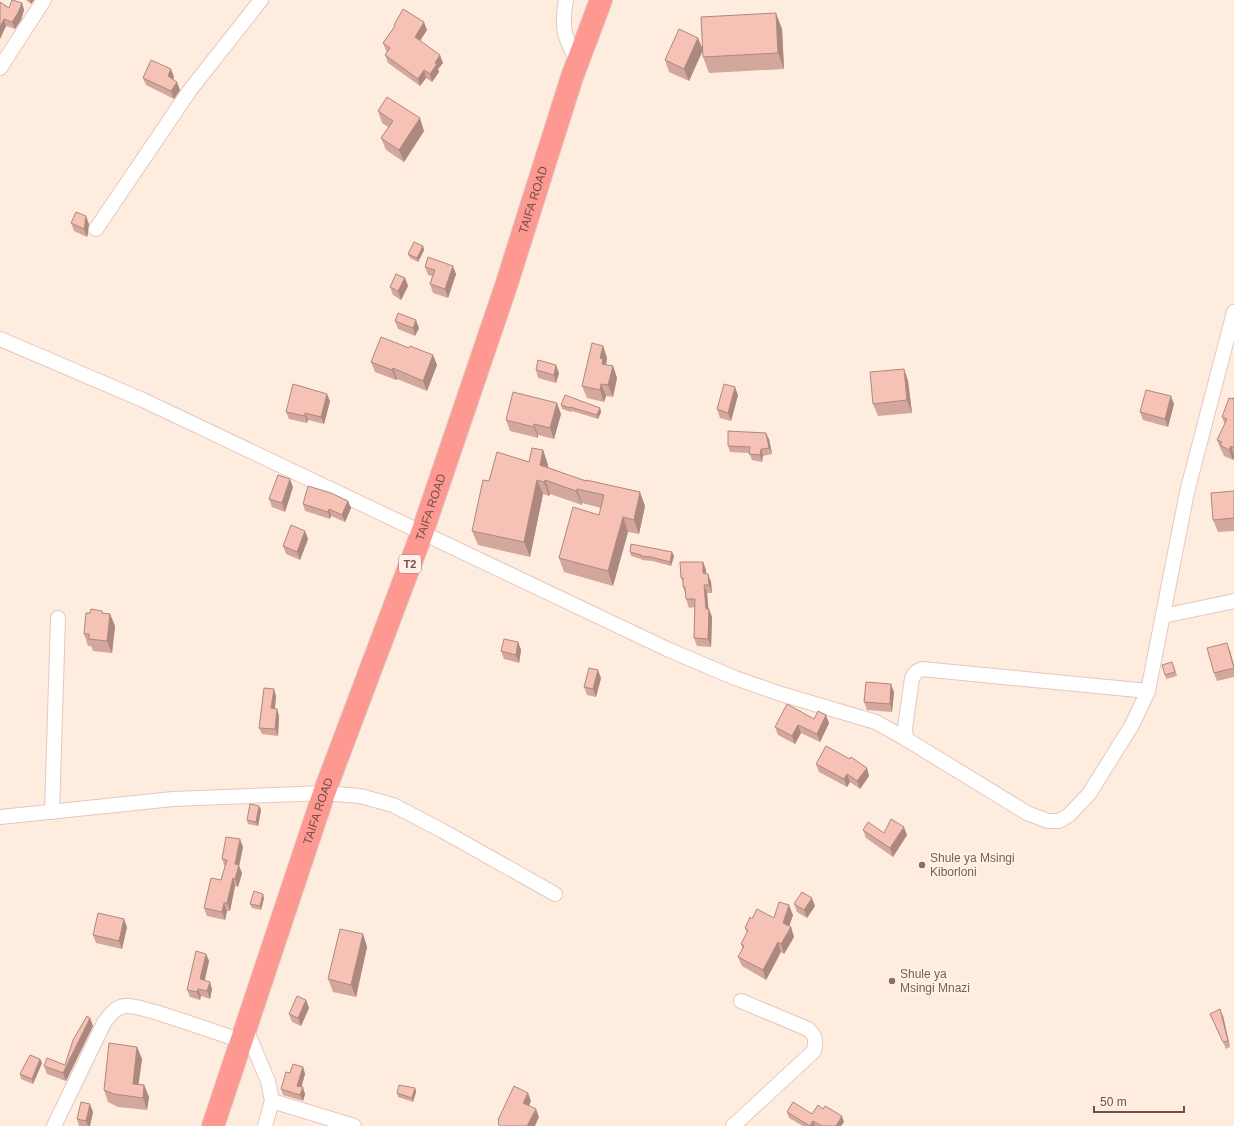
<svg xmlns="http://www.w3.org/2000/svg" width="1234" height="1126" viewBox="0 0 1234 1126" font-family="Arial,sans-serif">
<style>
.lines{fill:none;stroke-linecap:round;stroke-linejoin:round}
.street-casing{stroke:#e4c8be;stroke-width:16}
.highway-casing{stroke:#d9cdcb;stroke-width:24}
.street{stroke:#fff;stroke-width:14}
.highway{stroke:#fd9991;stroke-width:22}
.wall{fill:#d3a79c}
.shaded-wall{fill:#ac887f}
.building{fill:#f5c2b5;stroke:#ac887f}
.education-dot{fill:#8d6e63;stroke:#fff1e7;stroke-width:1.5}
.labels{text-anchor:middle;stroke-width:4;stroke-linejoin:round;paint-order:stroke}
.shield{fill:#fff1e7;stroke:#9f7e76;stroke-width:1}
.shield-label{font-size:11px;font-weight:bold;fill:#764d45}
.street-label{font-size:12px;fill:#764d45;stroke:#fff1e7}
.education-label{font-size:12px;fill:#785e54;stroke:#fff1e7;text-anchor:start}
</style>
<rect width="100%" height="100%" fill="#feecdf"/>
<g class="lines">
<!-- street casing -->
<g class="street-casing">
<g id="street">
<path d="M566,0C561,29 564,37 578,62"/>
<path d="M0,68L44,0"/>
<path d="M96,229L190,90L261,0"/>
<path d="M0,339L143,400L667,649L735,678L781,694L876,722L906,739L1027,813L1048,821H1059L1069,815L1089,794L1132,725L1148,691L1187,492L1234,312"/>
<path d="M1163,616L1234,601"/>
<path d="M906,739L905,728L912,678L916,672L922,669L1148,691"/>
<path d="M52,812L58,618"/>
<path d="M0,817L173,799L324,793L360,796L393,805L443,831L555,894"/>
<path d="M246,1029L268,1081L272,1101L265,1126"/>
<path d="M272,1101L354,1126"/>
<path d="M54,1126L104,1023C109,1016 115,1007 125,1006C135,1005 146,1010 155,1012C184,1021 213,1031 242,1041"/>
<path d="M733,1126L814,1051C816,1041 816,1036 808,1029L741,1001"/>
</g>
</g>
<!-- highway casing -->
<g class="highway-casing">
<g id="highway">
<path id="s1" d="M213,1126L324,793L422,533L506,286L572,77L601,0"/>
</g>
</g>
<!-- street -->
<use href="#street" class="street"/>
<!-- highway -->
<use href="#highway" class="highway"/>
</g>
<!-- wall -->
<g class="wall">
<path d="M26,0H34L31,4Z"/>
<path d="M0,2L9,8L22,3L24,10L21,20L15,29L6,26L0,39Z"/>
<path d="M394,25L427,30L420,41L443,63L438,69L439,72L432,82L426,78L420,86L388,63L385,55L387,52L386,51L383,43L394,27Z"/>
<path d="M782,29L784,69L709,73L703,57Z"/>
<path d="M698,38L703,50L689,81L669,72L665,60Z"/>
<path d="M174,77L173,79L180,90L174,99L146,85L143,78Z"/>
<path d="M378,111L424,131L404,162L386,150L381,138L388,127L382,123Z"/>
<path d="M71,223L89,224L88,229V233L87,237L74,231Z"/>
<path d="M423,246L424,250L418,262L410,258L408,254Z"/>
<path d="M425,267L456,274L448,298L433,293L430,284L432,276L428,275Z"/>
<path d="M405,278L408,286L401,300L393,295L390,287Z"/>
<path d="M395,321L419,328L415,336L398,329Z"/>
<path d="M603,346L607,358L606,365L613,366L617,378L613,397L606,396L604,402L587,398L582,386Z"/>
<path d="M409,348L433,355L437,365L427,391L397,379L396,380L375,372L371,362Z"/>
<path d="M904,369L908,381L912,413L878,416L873,404Z"/>
<path d="M536,370L559,373L556,383L538,378Z"/>
<path d="M738,395L731,421L720,418L717,409Z"/>
<path d="M1234,398V458L1233,460L1224,456L1222,451L1221,450L1217,440L1225,425L1222,417Z"/>
<path d="M330,401L324,424L308,420L307,423L289,419L286,412Z"/>
<path d="M1174,404L1168,427L1143,420L1140,412Z"/>
<path d="M561,405L600,408L601,412L598,419L572,411L571,412L562,409Z"/>
<path d="M561,414L554,439L538,435V438L510,431L506,420Z"/>
<path d="M769,439L772,454L763,456L762,462L752,460L749,453L730,452L728,446Z"/>
<path d="M543,450L548,465V467L645,506L639,534L628,532L613,586L564,572L559,558L599,515L601,508L582,503V505L550,494L549,496L543,494L530,557L478,545L472,531L489,481L529,462Z"/>
<path d="M293,487L285,512L272,507L269,499Z"/>
<path d="M1234,491V531L1218,532L1213,520Z"/>
<path d="M348,501L351,508L345,522L331,516L330,519L305,511L303,504Z"/>
<path d="M305,531L308,539L300,560L286,554L283,546Z"/>
<path d="M630,552L674,556L671,566L652,561L642,560L641,559L631,556Z"/>
<path d="M703,562L706,570V574H708L711,582L712,593H707L708,609L712,617L711,647L697,646L694,638L695,607L689,608L686,599V595L683,587V583L681,578Z"/>
<path d="M90,613H103L110,614L115,626L112,653L93,651L91,646H88L84,634Z"/>
<path d="M518,642L521,650L519,663L504,659L501,651Z"/>
<path d="M1230,651L1234,666V677L1217,681L1214,673Z"/>
<path d="M1174,666L1177,676L1166,679L1165,675Z"/>
<path d="M601,678L596,697L587,695L584,687Z"/>
<path d="M894,692L892,712L867,710L864,702Z"/>
<path d="M276,696L275,709H277L279,716L278,736L262,734L259,728Z"/>
<path d="M814,719L829,723L820,742L801,733L795,744L778,735L775,727Z"/>
<path d="M816,764L867,768L869,776L860,789L850,782L847,787L819,772Z"/>
<path d="M259,806L261,810L258,826L248,824L247,820Z"/>
<path d="M863,830L884,833L907,835L893,857L866,838Z"/>
<path d="M243,847L239,866L242,873L238,887L235,886L230,911H227L225,920L207,916L204,908L221,880L225,867L222,859Z"/>
<path d="M264,898L261,910L252,908L250,904Z"/>
<path d="M794,904L815,906L807,918L797,912Z"/>
<path d="M793,915L789,926L791,927L794,937L784,954L781,952L766,980L742,966L738,957L743,949L741,944L747,933L745,928L774,918Z"/>
<path d="M127,927L122,949L96,943L93,935Z"/>
<path d="M363,934L367,947L356,997L333,992L328,979Z"/>
<path d="M206,954L209,961L205,980L212,989L210,999L201,996L200,1000L190,997L187,990Z"/>
<path d="M306,1000L309,1008L301,1026L292,1022L289,1014Z"/>
<path d="M1210,1014L1223,1016L1230,1047L1226,1049Z"/>
<path d="M90,1018L93,1026L66,1081L47,1074L44,1066L65,1065Z"/>
<path d="M137,1047L142,1059L138,1084L144,1085L149,1097L147,1110L118,1107L108,1102L104,1090Z"/>
<path d="M40,1059L42,1063L33,1084L21,1079L20,1074Z"/>
<path d="M303,1067L305,1074L301,1087L305,1094L303,1101L283,1095L281,1089L290,1073Z"/>
<path d="M415,1088L416,1092L413,1102L398,1097L397,1093Z"/>
<path d="M93,1112L90,1126H79L77,1119Z"/>
<path d="M787,1112L812,1114L844,1122L841,1126H803L789,1118Z"/>
</g>
<!-- shaded-wall -->
<g class="shaded-wall">
<path d="M30,0H34L31,4Z"/>
<path d="M22,3L24,10L21,20L15,29L12,22Z"/>
<path d="M776,13L782,29L784,69L778,53Z"/>
<path d="M4,19L6,26L0,39V27Z"/>
<path d="M424,22L427,30L417,45L415,37Z"/>
<path d="M698,38L703,50L689,81L684,69Z"/>
<path d="M440,55L443,63L438,69L439,72L432,82L430,74L435,63Z"/>
<path d="M171,69L174,77L171,83L168,76Z"/>
<path d="M424,70L426,78L420,86L418,79Z"/>
<path d="M177,82L180,90L174,99L171,91Z"/>
<path d="M420,118L424,131L404,162L399,150Z"/>
<path d="M86,216L89,224L88,229V233L87,237L84,229Z"/>
<path d="M423,246L424,250L418,262L417,258Z"/>
<path d="M453,266L456,274L448,298L445,289Z"/>
<path d="M405,278L408,286L401,300L398,291Z"/>
<path d="M416,320L419,328L415,336L413,328Z"/>
<path d="M603,346L607,358L606,365L607,376L600,358Z"/>
<path d="M433,355L437,365L427,391L423,381Z"/>
<path d="M556,365L559,373L556,383L554,375Z"/>
<path d="M613,366L617,378L613,397L608,385Z"/>
<path d="M393,368L397,379L396,380L392,370Z"/>
<path d="M904,369L908,381L912,413L907,400Z"/>
<path d="M601,384L606,396L604,402L600,390Z"/>
<path d="M735,387L738,395L731,421L728,413Z"/>
<path d="M327,394L330,401L324,424L321,417Z"/>
<path d="M1171,396L1174,404L1168,427L1165,419Z"/>
<path d="M557,403L561,414L554,439L550,428Z"/>
<path d="M600,408L601,412L598,419L597,415Z"/>
<path d="M305,413L308,420L307,423L305,416Z"/>
<path d="M534,424L538,435V438L534,427Z"/>
<path d="M766,433L769,439L772,454L769,448Z"/>
<path d="M1231,446L1234,455V458L1233,460L1229,450Z"/>
<path d="M761,449L763,456L762,462L760,455Z"/>
<path d="M543,450L548,465L545,479L540,465Z"/>
<path d="M290,479L293,487L285,512L282,503Z"/>
<path d="M537,480L543,494L530,557L524,542Z"/>
<path d="M545,480L550,494L549,496L544,482Z"/>
<path d="M577,489L582,503V505L576,491Z"/>
<path d="M640,492L645,506L639,534L634,520Z"/>
<path d="M348,501L351,508L345,522L342,515Z"/>
<path d="M329,509L331,516L330,519L328,512Z"/>
<path d="M623,517L628,532L613,586L608,571Z"/>
<path d="M305,531L308,539L300,560L297,552Z"/>
<path d="M672,552L674,556L671,566L670,562Z"/>
<path d="M703,562L706,570V581L703,573Z"/>
<path d="M708,574L711,582L712,593L709,585Z"/>
<path d="M704,585L707,593L709,614V609L712,617L711,647L708,639Z"/>
<path d="M110,614L115,626L112,653L107,641Z"/>
<path d="M518,642L521,650L519,663L516,655Z"/>
<path d="M1227,643L1230,651L1234,666V668Z"/>
<path d="M598,670L601,678L596,697L593,689Z"/>
<path d="M891,684L894,692L892,712L890,704Z"/>
<path d="M274,689L276,696L274,715L271,708Z"/>
<path d="M277,709L279,716L278,736L275,729Z"/>
<path d="M826,715L829,723L820,742L817,734Z"/>
<path d="M798,725L801,733L795,744L792,736Z"/>
<path d="M867,768L869,776L860,789L857,781Z"/>
<path d="M847,774L850,782L847,787L844,779Z"/>
<path d="M259,806L261,810L258,826L256,822Z"/>
<path d="M904,827L907,835L893,857L890,848Z"/>
<path d="M240,839L243,847L239,866L242,873L238,887L235,879V864Z"/>
<path d="M233,878L235,886L230,911L227,903Z"/>
<path d="M263,894L264,898L261,910L260,906Z"/>
<path d="M812,898L815,906L807,918L804,910Z"/>
<path d="M224,903L227,911L225,920L222,912Z"/>
<path d="M789,905L793,915L787,933L783,923Z"/>
<path d="M124,919L127,927L122,949L119,941Z"/>
<path d="M791,927L794,937L784,954L781,944Z"/>
<path d="M363,934L367,947L356,997L351,985Z"/>
<path d="M778,942L781,952L766,980L763,970Z"/>
<path d="M206,954L209,961L203,987L200,979Z"/>
<path d="M210,982L212,989L210,999L207,991Z"/>
<path d="M198,989L201,996L200,1000L197,992Z"/>
<path d="M306,1000L309,1008L301,1026L298,1018Z"/>
<path d="M1220,1009L1223,1016L1230,1047L1228,1041Z"/>
<path d="M90,1018L93,1026L66,1081L63,1073Z"/>
<path d="M137,1047L142,1059L137,1096L133,1084Z"/>
<path d="M40,1059L42,1063L33,1084L32,1079Z"/>
<path d="M303,1067L305,1074L300,1092L297,1086Z"/>
<path d="M144,1085L149,1097L147,1110L143,1098Z"/>
<path d="M303,1087L305,1094L303,1101L300,1095Z"/>
<path d="M415,1088L416,1092L413,1102L412,1098Z"/>
<path d="M528,1093L531,1101L527,1111L523,1103Z"/>
<path d="M90,1104L93,1112L90,1126H88L86,1121Z"/>
<path d="M536,1109L539,1117L535,1126H527Z"/>
<path d="M842,1116L844,1122L841,1126H836Z"/>
<path d="M813,1121L815,1126H811Z"/>
</g>
<!-- building -->
<g class="building">
<path d="M12,0L22,3L18,13L12,22L4,19L0,27V2L9,8Z"/>
<path d="M403,9L424,22L415,37L440,55L435,63L437,64L430,74L424,70L418,79L385,55L390,48L383,43L395,26L394,25Z"/>
<path d="M776,13L778,53L703,57L701,17Z"/>
<path d="M679,29L698,38L684,69L665,60Z"/>
<path d="M151,60L171,69L168,76L177,82L171,91L143,78Z"/>
<path d="M387,97L420,118L399,150L381,138L393,121L378,111Z"/>
<path d="M76,212L86,216L85,221V225L84,229L71,223Z"/>
<path d="M414,242L423,246L417,258L408,254Z"/>
<path d="M428,257L453,266L445,289L430,284L435,270L425,267Z"/>
<path d="M396,274L405,278L398,291L390,287Z"/>
<path d="M398,313L416,320L413,328L395,321Z"/>
<path d="M381,337L409,348L410,346L433,355L423,381L393,368L392,370L371,362Z"/>
<path d="M592,343L603,346L600,358L603,359L602,364L613,366L608,385L601,384L600,390L582,386Z"/>
<path d="M538,360L556,365L554,375L536,370Z"/>
<path d="M904,369L907,400L873,404L870,372Z"/>
<path d="M293,384L327,394L321,417L305,413V416L286,412Z"/>
<path d="M724,384L735,387L728,413L717,409Z"/>
<path d="M1146,390L1171,396L1165,419L1140,412Z"/>
<path d="M513,392L557,403L550,428L534,424V427L506,420Z"/>
<path d="M565,395L600,408L597,415L570,407V408L561,405Z"/>
<path d="M1229,398L1233,399V398H1234V448L1231,446L1229,450L1220,445L1222,442L1217,440L1227,419L1222,417Z"/>
<path d="M728,431L766,433L769,448L761,449L760,455L749,454L750,447L728,446Z"/>
<path d="M532,448L543,450L540,465L586,481V480L640,492L634,520L623,517L608,571L559,558L573,507L599,515L604,495L577,489L576,491L545,480L544,482L537,480L524,542L472,531L483,480L489,481L497,452L529,462Z"/>
<path d="M278,475L290,479L282,503L269,499Z"/>
<path d="M308,486L331,493L348,501L342,515L329,509L328,512L303,504Z"/>
<path d="M1234,491V518L1213,520L1211,493Z"/>
<path d="M291,525L305,531L297,552L283,546Z"/>
<path d="M631,544L672,552L670,562L651,557L641,556V555L630,552Z"/>
<path d="M680,562H703V573L708,574L709,585H704L706,609H709L708,639L694,638L695,599H686L685,587H683V578H681Z"/>
<path d="M91,609L102,611V613L110,614L107,641L89,639V634H84L86,613H90Z"/>
<path d="M504,639L518,642L516,655L501,651Z"/>
<path d="M1227,643L1234,668L1214,673L1207,648Z"/>
<path d="M1172,662L1175,672L1165,675L1162,665Z"/>
<path d="M589,668L598,670L593,689L584,687Z"/>
<path d="M866,682L891,684L890,704L864,702Z"/>
<path d="M264,688L274,689L271,708L277,709L275,729L259,728Z"/>
<path d="M787,704L814,719L818,711L826,715L817,734L798,725L792,736L775,727Z"/>
<path d="M826,746L850,759L851,757L867,768L857,781L847,774L844,779L816,764Z"/>
<path d="M250,804L259,806L256,822L247,820Z"/>
<path d="M891,819L904,827L890,848L863,830L868,822L884,833Z"/>
<path d="M226,837L240,839L235,864L239,865L235,879L233,878L227,903H224L222,912L204,908L211,878L221,880L227,860L222,859Z"/>
<path d="M254,891L263,894L260,906L250,904Z"/>
<path d="M802,892L812,898L804,910L794,904Z"/>
<path d="M779,902L789,905L783,923L791,927L781,944L778,942L763,970L738,957L744,946L741,944L748,930L745,928L750,917L752,919L757,909L774,918Z"/>
<path d="M98,913L124,919L119,941L93,935Z"/>
<path d="M340,929L363,934L351,985L328,979Z"/>
<path d="M196,951L206,954L200,979L210,982L207,991L198,989L197,992L187,990Z"/>
<path d="M297,996L306,1000L298,1018L289,1014Z"/>
<path d="M1220,1009L1228,1041L1223,1042L1210,1014Z"/>
<path d="M87,1016L90,1018L63,1073L44,1066L47,1058L65,1065L73,1040Z"/>
<path d="M109,1043L137,1047L133,1084L144,1085L143,1098L114,1094L104,1090Z"/>
<path d="M30,1055L40,1059L32,1079L20,1074Z"/>
<path d="M293,1064L303,1067L297,1086L303,1087L300,1095L281,1089L286,1072L290,1073Z"/>
<path d="M399,1085L415,1088L412,1098L397,1093Z"/>
<path d="M514,1086L528,1093L523,1103L536,1109L527,1126H501L498,1124L499,1121L498,1120Z"/>
<path d="M81,1102L90,1104L86,1121L77,1119Z"/>
<path d="M793,1102L812,1114L818,1105L823,1109L825,1106L842,1116L836,1126H822L813,1121L810,1126L787,1112Z"/>
</g>
<!-- markers -->
<g class="education-dot">
<circle cx="922" cy="865" r="4"/>
<circle cx="892" cy="981" r="4"/>
</g>
<g class="labels">
<!-- shield labels -->
<rect class="shield" x="399" y="555" width="22" height="18" rx="3"/>
<g class="shield-label">
<text x="410" y="568">T2</text>
</g>
<!-- street labels -->
<g class="street-label">
<text dy="4" stroke="none"><textPath href="#s1" startOffset="980">TAIFA ROAD</textPath></text>
<text dy="4" stroke="none"><textPath href="#s1" startOffset="656">TAIFA ROAD</textPath></text>
<text dy="4" stroke="none"><textPath href="#s1" startOffset="332">TAIFA ROAD</textPath></text>
</g>
<!-- education labels -->
<g class="education-label">
<text x="930" y="862">Shule ya Msingi<tspan x="930" dy="14">Kiborloni</tspan></text>
<text x="900" y="978">Shule ya<tspan x="900" dy="14">Msingi Mnazi</tspan></text>
</g>
</g>
<!-- scale -->
<path d="M1094 1106v6h90v-6" fill="none" stroke="#764d45" stroke-width="2"/>
<text x="1100" y="1106" font-size="12" fill="#764d45" stroke="#fff1e7" stroke-width="3" paint-order="stroke">50 m</text>
</svg>
